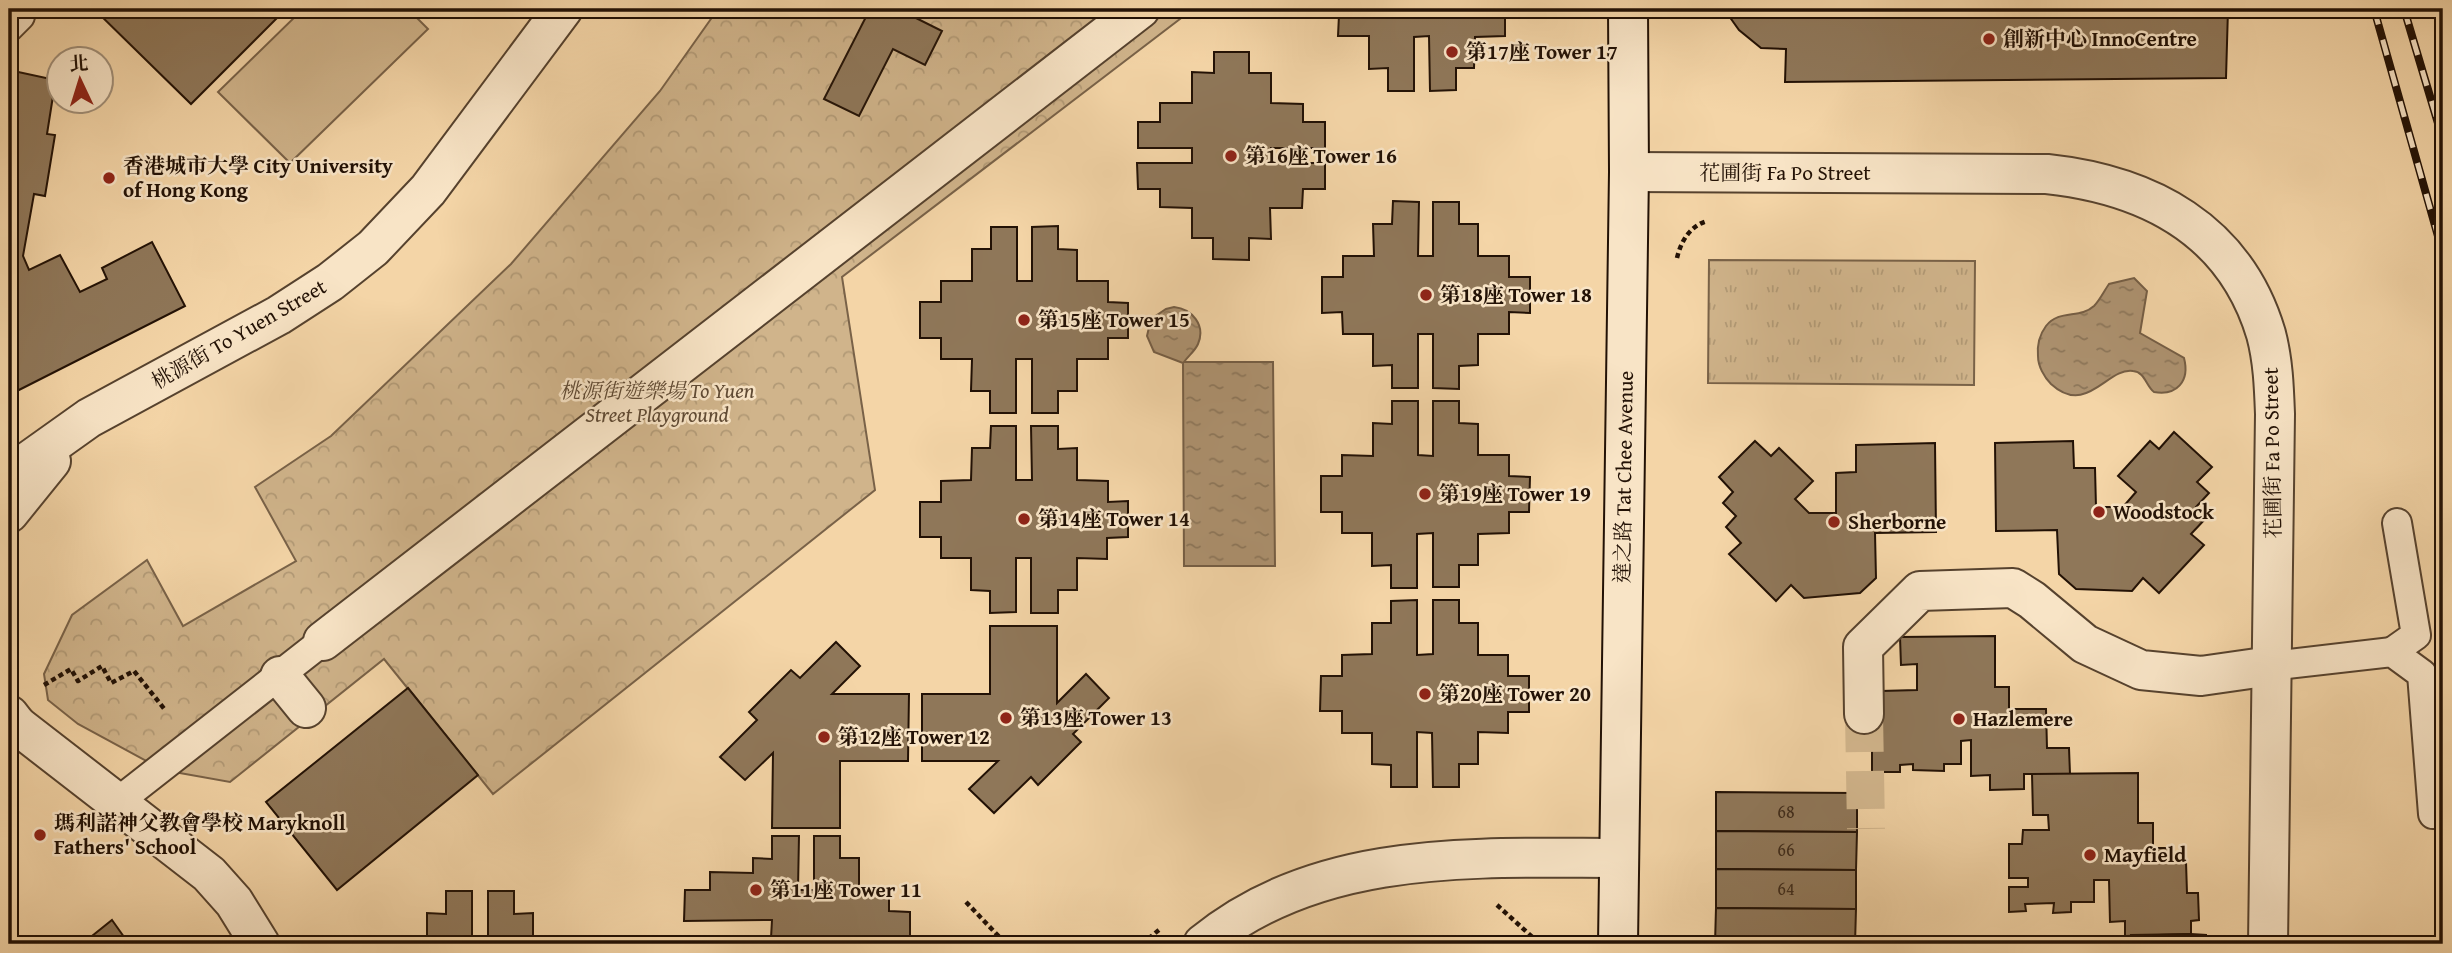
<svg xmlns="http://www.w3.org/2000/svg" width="2452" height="953" viewBox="0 0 2452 953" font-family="'Gentium Book Plus','Noto Serif TC',serif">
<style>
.grass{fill:url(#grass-tufts);stroke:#796248;stroke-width:2}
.park{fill:url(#park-crowns);stroke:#796248;stroke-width:2}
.pitch{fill:#d0b48b;stroke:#796248;stroke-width:2}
.water{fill:url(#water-ripples);stroke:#755e45;stroke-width:2}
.building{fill:#8f7759;stroke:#221105;stroke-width:2}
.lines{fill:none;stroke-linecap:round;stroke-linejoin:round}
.minor-tunnel{stroke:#d4b88f;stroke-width:38;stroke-dasharray:38 19;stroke-linecap:butt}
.service-casing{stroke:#56422e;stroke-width:32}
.pedestrian-casing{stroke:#56422e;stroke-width:42}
.minor-casing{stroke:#56422e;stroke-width:42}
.tertiary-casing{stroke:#56422e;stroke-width:42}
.secondary-casing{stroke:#221105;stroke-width:42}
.path{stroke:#221105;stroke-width:4.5;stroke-dasharray:5 3.5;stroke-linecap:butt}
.service{stroke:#f8e4c6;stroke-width:28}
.pedestrian{stroke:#f8e4c6;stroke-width:38}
.minor{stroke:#f8e4c6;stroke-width:38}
.tertiary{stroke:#f8e4c6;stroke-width:38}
.secondary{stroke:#f8e4c6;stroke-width:38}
.rail-casing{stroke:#221105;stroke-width:8}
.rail{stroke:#f8e4c6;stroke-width:5;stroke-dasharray:16;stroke-linecap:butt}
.poi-dot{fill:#8f2418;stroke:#f8e4c6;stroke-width:2.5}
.labels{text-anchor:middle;stroke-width:5;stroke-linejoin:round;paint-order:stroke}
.number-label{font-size:18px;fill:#3d2a1a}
.poi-label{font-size:21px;font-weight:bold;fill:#221105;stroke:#f8e4c6;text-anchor:start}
.street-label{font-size:21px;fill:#221105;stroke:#f8e4c6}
.park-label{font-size:21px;font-style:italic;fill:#5f4a34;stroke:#f8e4c6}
</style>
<defs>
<pattern id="grass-tufts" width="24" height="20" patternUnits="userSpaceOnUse" patternTransform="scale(1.75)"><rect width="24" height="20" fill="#d0b48b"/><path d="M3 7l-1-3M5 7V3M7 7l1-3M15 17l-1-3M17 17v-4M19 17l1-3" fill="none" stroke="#b29a76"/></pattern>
<pattern id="park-crowns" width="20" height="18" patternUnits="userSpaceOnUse" patternTransform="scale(1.75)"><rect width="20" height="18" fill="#d0b48b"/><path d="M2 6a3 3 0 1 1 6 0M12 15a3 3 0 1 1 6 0" fill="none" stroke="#b29a76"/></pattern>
<pattern id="water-ripples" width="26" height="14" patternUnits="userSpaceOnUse" patternTransform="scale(1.75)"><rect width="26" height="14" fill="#ad9270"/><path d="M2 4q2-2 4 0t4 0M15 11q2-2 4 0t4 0" fill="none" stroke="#8c765a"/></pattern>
</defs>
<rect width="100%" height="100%" fill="#f4d5a7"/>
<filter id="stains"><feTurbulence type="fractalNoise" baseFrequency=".00286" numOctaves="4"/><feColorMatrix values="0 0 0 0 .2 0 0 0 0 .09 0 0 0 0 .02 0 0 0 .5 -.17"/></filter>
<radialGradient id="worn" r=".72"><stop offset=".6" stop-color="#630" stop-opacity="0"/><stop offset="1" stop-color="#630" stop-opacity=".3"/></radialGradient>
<!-- grass -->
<path class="grass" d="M1709,260L1975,261L1974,385L1708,383Z"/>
<!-- park -->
<path class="park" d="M718,9H1193L842,277L875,490L493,794L384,659L230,782L163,770L78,724L48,700L44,674L72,615L147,560L183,626L296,561L255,487L331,436L511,264L660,91Z"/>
<!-- pitch -->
<path class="pitch" d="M303,9H408L428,29L290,163L218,92Z"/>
<!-- water -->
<g class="water">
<path d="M2134,278L2147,291L2140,333L2184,358C2190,381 2177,396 2154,392C2146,386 2145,372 2133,371C2107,367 2087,417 2051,384C2044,377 2038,366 2038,356C2037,345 2040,334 2046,326C2059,309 2080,319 2094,306C2100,300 2104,291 2109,284Z"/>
<path d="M1174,307C1192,309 1206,325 1198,344C1195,351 1188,356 1184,362H1273L1275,566H1184L1183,363L1154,352L1147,336L1151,319L1166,309Z"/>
</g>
<!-- building -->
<g class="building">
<path d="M94,9H280L283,12L191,104Z"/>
<path d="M870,9H898L942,31L925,65L893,49L859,116L824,99Z"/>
<path d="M1317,9H1526V15H1505V36L1475,37L1474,68H1456V90L1430,91L1429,36L1414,37V91H1388V68L1369,69V36H1338L1339,15H1317Z"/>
<path d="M1724,9H2228L2226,78L1785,82L1786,49L1761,48L1739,30Z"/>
<path d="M1214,52H1249V73H1271V103L1303,104V122H1325V148H1271L1270,163H1325V189H1303L1302,208H1270L1271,239L1249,238V260L1213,259V238H1192V208L1160,207V189H1138L1137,163H1192V148H1138V122H1160V103H1192V72L1214,73Z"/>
<path d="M9,70L60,81V95L53,96L47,134L55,135L45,196L34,194L23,256L29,270L60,255L80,292L107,279L102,268L152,242L185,306L9,395Z"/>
<path d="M1393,201L1419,202L1418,256H1433V202H1459V224H1478V256H1509V277H1530V313L1509,312V334H1478V365L1459,366V389L1433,388V334H1418V388H1392V365L1373,366V334H1343L1342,312L1322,313V277H1343V256H1374L1373,224H1392Z"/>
<path d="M1058,226V249L1077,250V281H1108V302L1128,303V338H1108V359H1077V391H1058V413H1032V359H1016V413H990V391H971L972,359H941V338H920V302H941V281H972V249H991V227H1017V281H1032V227Z"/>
<path d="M1392,401H1418V455L1433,456V401H1459V423L1478,424V455H1509V476L1530,477L1529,512H1509V533L1478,534V565H1459V587H1433V533L1417,534V588H1391V565L1372,566V533H1342V512H1321V476H1342V455L1373,456V423L1392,424Z"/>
<path d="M991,426H1016V480H1032L1031,426H1058V449L1077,448V480L1108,481V502L1128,501V537L1107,538V559L1077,558V590H1058V613H1031V558H1016V612L990,613V591L971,590V558H941V537H920V502H941V481L971,480L972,448H990Z"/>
<path d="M2174,432L2212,467L2197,482L2209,493L2196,507L2207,517L2191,534L2204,545L2159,593L2143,578L2132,591L2076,589L2059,574L2057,530L1996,531L1995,443L2073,441L2074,468H2095L2096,507H2123L2136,492L2118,476L2150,441L2159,449Z"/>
<path d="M1755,441L1771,456L1779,448L1813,481L1795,499L1809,513H1836V473L1856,472V445L1935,443L1936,532L1875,533L1876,578L1860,593L1804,598L1791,585L1776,601L1729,554L1741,543L1726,527L1736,516L1723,503L1733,492L1719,477Z"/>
<path d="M1417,600V655L1433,654V600H1459V623H1478V655H1508V676H1529V712H1508V733L1478,732V764H1459V787H1433L1432,733L1417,732V787H1391V765L1372,764V733H1342V711H1320L1321,676H1342V655L1372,654V623H1391V601Z"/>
<path d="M990,626H1057V703L1086,674L1109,698L1073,734L1081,742L1038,785L1031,777L994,813L969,789L998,761H922V694H990Z"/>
<path d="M1995,636V687H2009V709H2046L2047,748H2069L2070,774H2024V789L1990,790V775L1971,776V740L1961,741V764H1944V771L1913,770V764L1900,765V772H1872V738H1881L1880,730H1872L1881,691L1917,690V664L1901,665L1900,637Z"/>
<path d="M836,642L860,666L832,694H909L908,761H840V828H772L773,753L745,780L720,757L757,720L749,712L791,670L800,678Z"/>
<path d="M408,688L478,775L337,890L266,802Z"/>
<path d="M2138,773V823H2153V848H2171V862H2186L2187,893H2198L2199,920L2191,921V934L2125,936V921L2110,922L2109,880H2094V902H2071V912L2053,913L2054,903L2025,904L2026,911L2009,912V887H2028V878H2009V844H2022L2023,830H2049L2048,815H2033L2032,774Z"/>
<path d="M1716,792L1857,793V832L1716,831Z"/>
<path d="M1716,831L1857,832L1856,870L1716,869Z"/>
<path d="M772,836H799L798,890H814V836H840V858H859V891L889,890V911L910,912V944H684V938H771L772,920L684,921L685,890H710V872L753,873V858L772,859Z"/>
<path d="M1716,869L1856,870V909L1716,908Z"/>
<path d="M446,891H472V944H427V913L446,914Z"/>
<path d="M488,891H514V914L533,913V944H488Z"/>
<path d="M1716,908L1856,909L1855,944H1715Z"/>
<path d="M112,920L129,944H82Z"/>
<path d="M2191,934L2206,935V944H2131V935Z"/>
</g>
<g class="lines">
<!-- minor-tunnel -->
<path class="minor-tunnel" d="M1864,714L1866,829"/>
<!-- service casing -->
<g class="service-casing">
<g id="service">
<path d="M9,27L20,16"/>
<path d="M2392,652L2416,635L2397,523"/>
<path d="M2271,666L2392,652L2422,674L2433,814"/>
<path d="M115,804L323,641"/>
</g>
</g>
<!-- pedestrian casing -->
<g class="pedestrian-casing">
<path id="pedestrian" d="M323,641L1140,9"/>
</g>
<!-- minor casing -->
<g class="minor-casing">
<g id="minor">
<path d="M1629,172L2047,174C2149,185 2235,230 2266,334C2273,360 2274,387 2275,414L2268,944"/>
<path d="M280,676L306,708"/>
<path d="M1864,714L1863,647L1920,591L2013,588L2032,600L2085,644L2141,670L2201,676L2271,666"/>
<path d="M9,719L209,874L234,902L260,944"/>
<path d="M1203,944C1319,848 1477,858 1619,858"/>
</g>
</g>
<!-- tertiary casing -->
<g class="tertiary-casing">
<g id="tertiary">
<path d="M9,475L89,418L279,315L330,282L373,248L428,190L563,9"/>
<path d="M9,513L51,461"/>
<path d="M9,715L16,724"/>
</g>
</g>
<!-- secondary casing -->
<g class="secondary-casing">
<path id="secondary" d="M1618,944L1629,172L1628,9"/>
</g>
<!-- path -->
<g class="path">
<path d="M1677,258C1681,241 1690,226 1707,221"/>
<path d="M44,685L71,669L78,681L102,666L111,683L134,671L166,711"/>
<path d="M966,902L1006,944"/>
<path d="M1497,905L1540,944"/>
<path d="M1142,944L1160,929"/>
</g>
<!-- service -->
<use href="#service" class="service"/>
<!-- pedestrian -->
<use href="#pedestrian" class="pedestrian"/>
<!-- minor -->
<use href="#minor" class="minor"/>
<!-- tertiary -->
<use href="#tertiary" class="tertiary"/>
<!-- secondary -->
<use href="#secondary" class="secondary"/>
<!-- rail casing -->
<g class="rail-casing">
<g id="rail">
<path d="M2374,9L2443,254"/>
<path d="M2404,9L2443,140"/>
</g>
</g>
<!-- rail -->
<use href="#rail" class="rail"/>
</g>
<!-- markers -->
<g class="poi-dot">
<circle cx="1989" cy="39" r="7"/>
<circle cx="1452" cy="52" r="7"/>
<circle cx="1231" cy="156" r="7"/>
<circle cx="109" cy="178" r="7"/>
<circle cx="1426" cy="295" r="7"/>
<circle cx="1024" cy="320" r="7"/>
<circle cx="1425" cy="494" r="7"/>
<circle cx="2099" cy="512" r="7"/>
<circle cx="1024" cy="519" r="7"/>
<circle cx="1834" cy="522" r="7"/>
<circle cx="1425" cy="694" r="7"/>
<circle cx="1006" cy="718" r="7"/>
<circle cx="1959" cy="719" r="7"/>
<circle cx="824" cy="737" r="7"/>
<circle cx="40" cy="835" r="7"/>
<circle cx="2090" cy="855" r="7"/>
<circle cx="756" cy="890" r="7"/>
</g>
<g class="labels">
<!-- number labels -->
<g class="number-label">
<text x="1786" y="818">68</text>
<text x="1786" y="856">66</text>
<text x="1786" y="895">64</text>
</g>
<!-- poi labels -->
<g class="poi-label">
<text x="2003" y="46">創新中心 InnoCentre</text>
<text x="1466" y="59">第17座 Tower 17</text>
<text x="1245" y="163">第16座 Tower 16</text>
<text x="123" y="173">香港城市大學 City University<tspan x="123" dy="24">of Hong Kong</tspan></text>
<text x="1440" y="302">第18座 Tower 18</text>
<text x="1038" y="327">第15座 Tower 15</text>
<text x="1439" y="501">第19座 Tower 19</text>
<text x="2113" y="519">Woodstock</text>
<text x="1038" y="526">第14座 Tower 14</text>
<text x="1848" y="529">Sherborne</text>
<text x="1439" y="701">第20座 Tower 20</text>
<text x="1020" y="725">第13座 Tower 13</text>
<text x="1973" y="726">Hazlemere</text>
<text x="838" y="744">第12座 Tower 12</text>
<text x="54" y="830">瑪利諾神父教會學校 Maryknoll<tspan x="54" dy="24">Fathers' School</tspan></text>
<text x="2104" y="862">Mayfield</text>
<text x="770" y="897">第11座 Tower 11</text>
</g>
<!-- street labels -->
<g class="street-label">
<text x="1785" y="180">花圃街 Fa Po Street</text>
<text transform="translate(239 334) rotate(-30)" y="7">桃源街 To Yuen Street</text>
<text transform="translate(2272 453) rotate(-91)" y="7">花圃街 Fa Po Street</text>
<text transform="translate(1624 477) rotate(-89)" y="7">達之路 Tat Chee Avenue</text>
</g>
<!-- park labels -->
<g class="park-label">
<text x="657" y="398">桃源街遊樂場 To Yuen<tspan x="657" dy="24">Street Playground</tspan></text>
</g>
</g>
<!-- margin -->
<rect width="2452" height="953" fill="none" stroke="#f4d5a7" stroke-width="35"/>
<rect x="10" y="10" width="2431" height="932" fill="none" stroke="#221105" stroke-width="3.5"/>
<rect x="18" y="18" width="2417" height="918" fill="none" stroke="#221105" stroke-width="2"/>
<!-- north arrow -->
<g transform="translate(80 80) rotate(356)"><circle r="33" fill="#f8e4c6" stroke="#a29079" stroke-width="2"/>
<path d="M0-5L12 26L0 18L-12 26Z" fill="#8f2418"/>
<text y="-10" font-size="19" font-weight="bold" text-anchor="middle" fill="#221105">北</text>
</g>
<rect width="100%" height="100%" filter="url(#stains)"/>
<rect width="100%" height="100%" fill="url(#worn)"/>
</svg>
